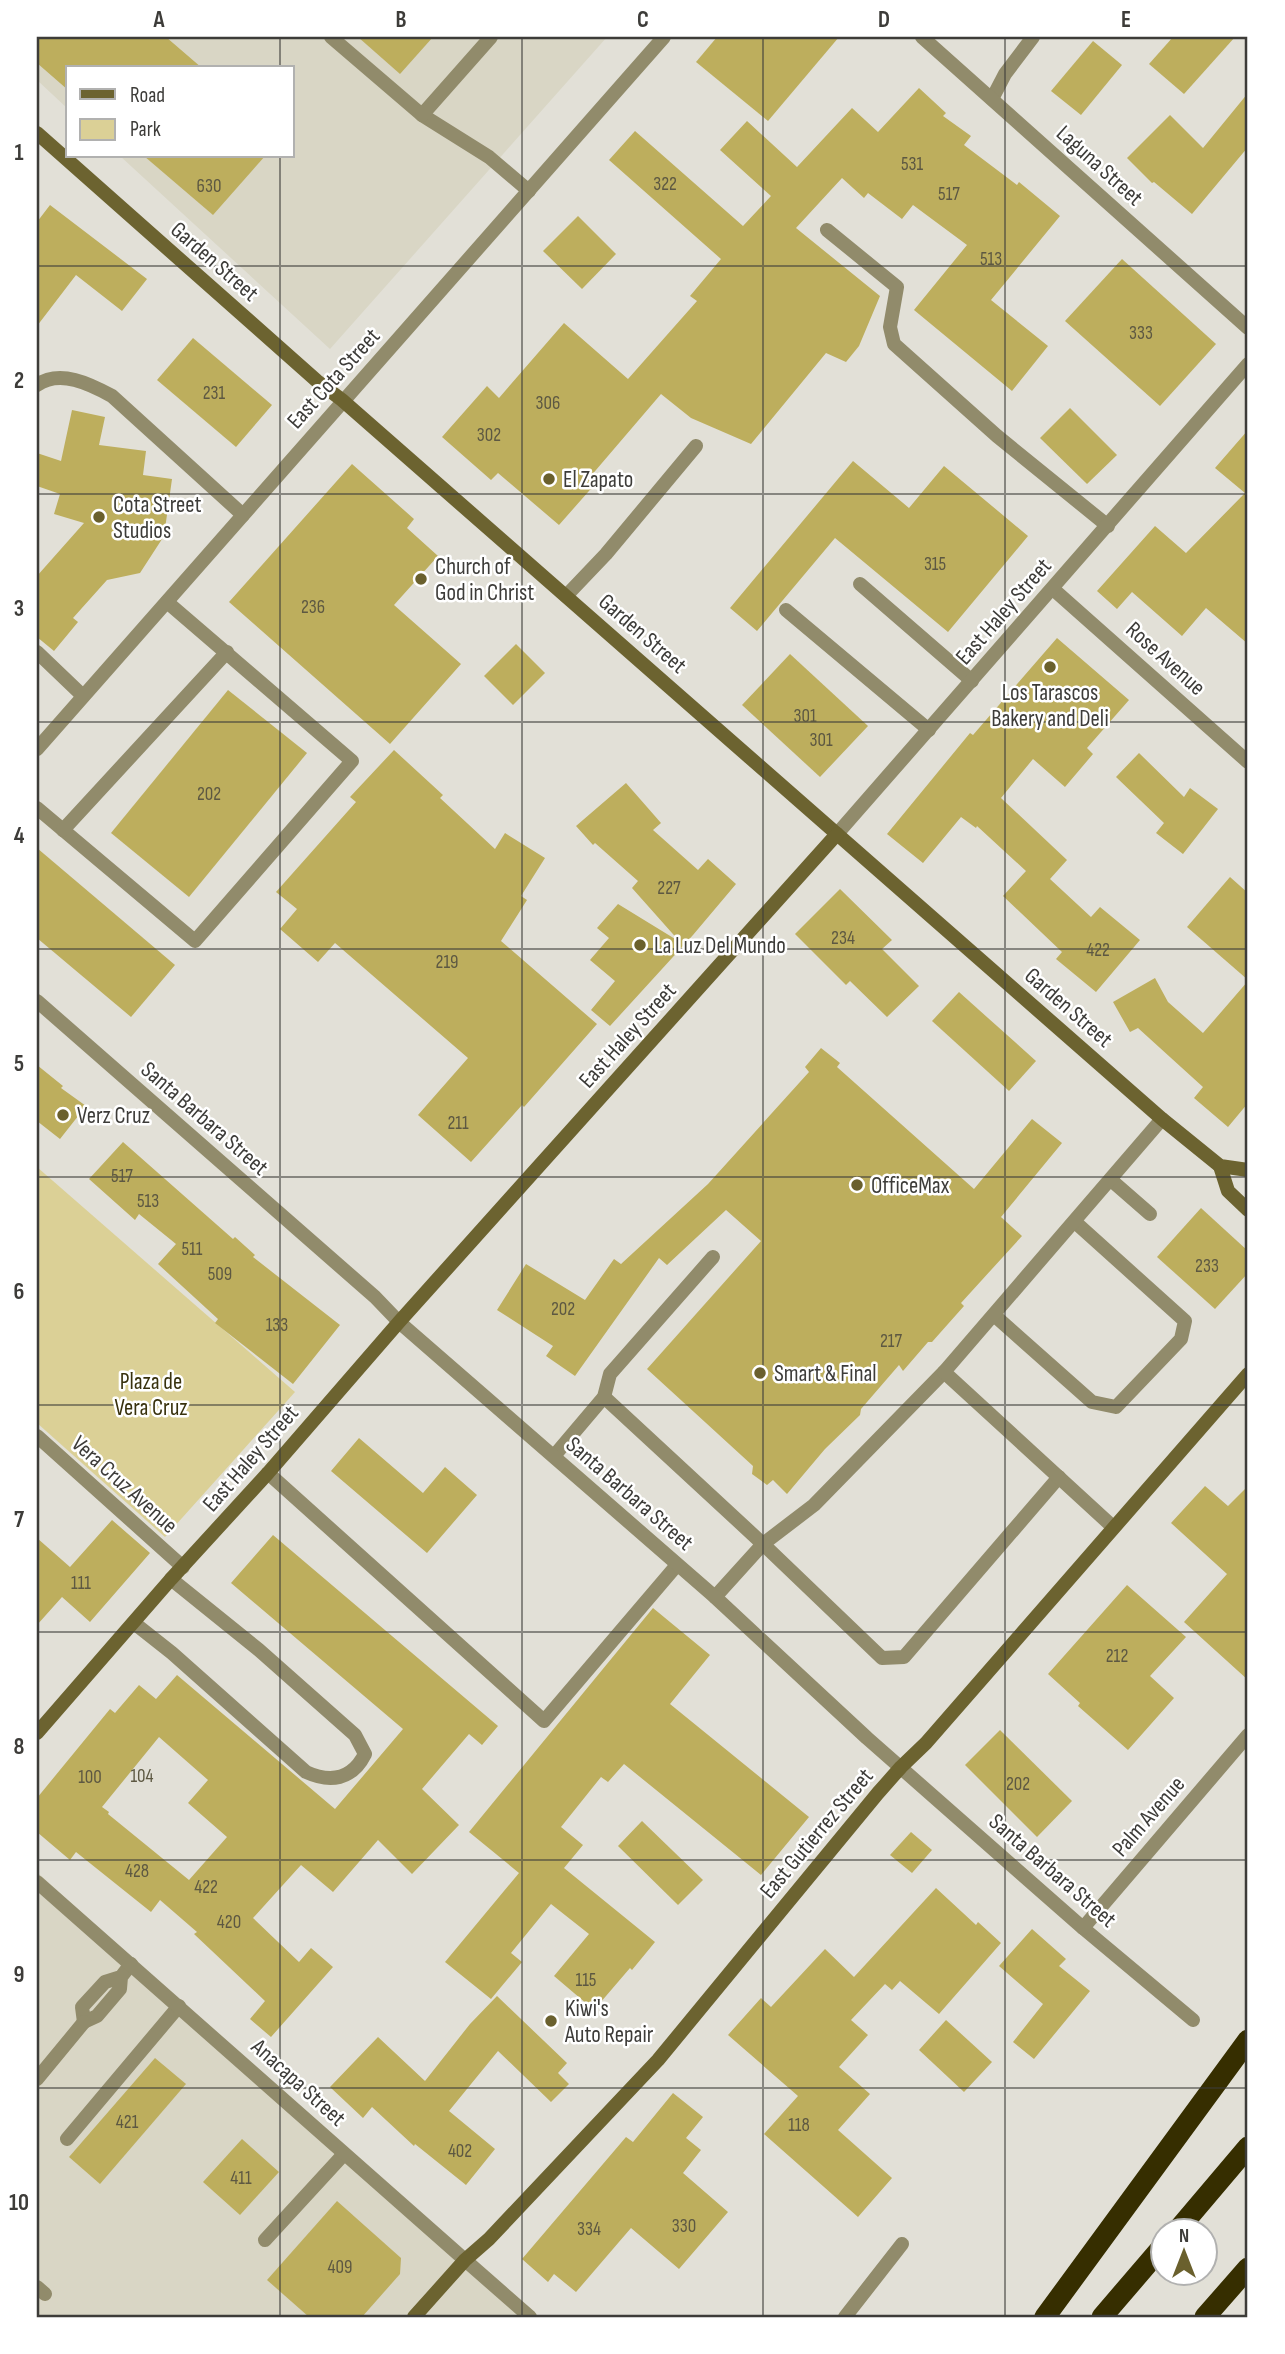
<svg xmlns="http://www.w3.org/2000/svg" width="1285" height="2354" viewBox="0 0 1285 2354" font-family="'Sofia Sans Condensed',sans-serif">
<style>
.built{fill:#d9d6c5}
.green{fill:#dbd096}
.building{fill:#bdae5d;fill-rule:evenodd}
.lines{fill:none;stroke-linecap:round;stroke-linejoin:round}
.service{stroke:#918b6b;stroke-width:14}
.minor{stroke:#918b6b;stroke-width:14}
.tertiary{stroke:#918b6b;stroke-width:14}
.secondary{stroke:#6c6330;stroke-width:14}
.motorway{stroke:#362e00;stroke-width:21}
.grid{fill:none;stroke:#3d3c39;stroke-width:2;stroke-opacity:0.55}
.poi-dot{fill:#6a602d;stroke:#fff;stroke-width:2.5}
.labels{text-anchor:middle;stroke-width:5;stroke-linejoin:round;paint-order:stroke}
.number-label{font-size:19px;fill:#5d5842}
.street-label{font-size:23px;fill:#3d3c39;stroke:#fff}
.poi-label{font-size:23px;fill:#3d3c39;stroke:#fff;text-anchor:start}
.park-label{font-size:23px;fill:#38310d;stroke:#fff}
.neatline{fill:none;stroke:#3d3c39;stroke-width:2.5}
.grid-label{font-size:23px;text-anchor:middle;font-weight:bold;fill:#3d3c39}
</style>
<rect width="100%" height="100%" fill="#e2e0d7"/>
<!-- built -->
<g class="built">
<path d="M37,37H607L330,349L120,156H292V68H68V109L37,80Z"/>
<path d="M37,1872L465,2260L528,2317H37Z"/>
</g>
<!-- green -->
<path class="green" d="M37,1167L295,1392L165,1537L37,1423Z"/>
<!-- building -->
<g class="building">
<path d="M37,37H166L202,68H68V90L37,63Z"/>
<path d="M358,37H433L400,74Z"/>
<path d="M717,37H839L768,121L696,62Z"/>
<path d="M1173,37H1235L1184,94L1149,64Z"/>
<path d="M1093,41L1122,65L1081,115L1051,91Z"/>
<path d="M919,88L946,113L943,116L971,136L964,145L1017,185L1019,182L1060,216L991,300L1048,346L1012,391L914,310L967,245L913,205L902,219L868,193L864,198L842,178L796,228L880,296L859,346L846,362L826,353L751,444L691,418L661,394L590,477L596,483L559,525L498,473L491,480L442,437L487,386L499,398L564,323L628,379L697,301L690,296L721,259L609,160L635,131L743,226L771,196L720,150L747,121L797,167L852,108L878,132Z"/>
<path d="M1248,93V147L1192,214L1154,182L1152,183L1127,158L1170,115L1203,148Z"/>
<path d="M144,156H265L213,215Z"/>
<path d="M50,205L147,279L122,311L76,275L37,326V222Z"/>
<path d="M578,216L616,254L582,289L543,251Z"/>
<path d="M1122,259L1216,344L1160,406L1065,321Z"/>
<path d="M193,338L272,405L236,447L157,380Z"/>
<path d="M1070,408L1117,455L1087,484L1040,438Z"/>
<path d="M72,410L105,417L99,445L146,451L143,475L172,479L164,536L140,573L107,580L73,618L78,622L54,651L37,637V576L84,523L54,514L60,494L37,486V453L61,461Z"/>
<path d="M1248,430V644L1206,608L1182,636L1132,592L1117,609L1097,591L1155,526L1186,553L1245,493L1215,468Z"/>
<path d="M853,461L909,508L944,466L1028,536L948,632L835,538L757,631L730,608Z"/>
<path d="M352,464L414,519L407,528L438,556L394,605L461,664L390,744L229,602Z"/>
<path d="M1057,638L1129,700L1087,748L1093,754L1065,787L1033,759L1001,798L1067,860L1050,879L1091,917L1100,907L1140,940L1096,992L1056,959L1062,952L1003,896L1026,871L977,826L976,828L961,817L923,863L887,834L970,733L973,735Z"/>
<path d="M516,644L545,673L513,705L484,676Z"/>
<path d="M790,654L868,726L820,777L742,705Z"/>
<path d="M228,690L307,753L189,897L111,833Z"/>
<path d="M394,750L443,795L440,798L495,849L505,833L545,858L521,896L527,900L501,941L597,1024L524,1107L522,1105L471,1162L418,1115L468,1058L335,943L318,962L280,929L297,909L276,892L356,802L350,797Z"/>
<path d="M1139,753L1184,797L1190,788L1218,809L1183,854L1156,833L1164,823L1116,777Z"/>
<path d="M626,783L661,823L653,830L698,870L708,859L736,884L693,935L610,1026L591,1010L615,981L590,960L609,938L597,928L618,904L680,942L632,888L638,881L595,843L593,845L576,826Z"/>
<path d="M37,848L175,965L131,1017L37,938Z"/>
<path d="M1230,877L1248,893V980L1187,927Z"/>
<path d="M840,889L892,940L882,949L919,986L887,1017L850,981L846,985L795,934Z"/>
<path d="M1155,978L1168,1002L1203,1033L1248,981V1103L1228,1127L1194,1098L1203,1087L1138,1028L1130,1032L1113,1002Z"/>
<path d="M959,992L1036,1061L1009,1091L932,1021Z"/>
<path d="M821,1048L840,1063L837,1067L974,1189L1032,1119L1062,1143L1001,1217L1022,1236L961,1303L964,1306L932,1342H928L903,1371L899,1365L861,1409L860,1415L825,1449L787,1494L773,1480L767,1485L752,1474L753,1466L647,1369L761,1241L726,1210L667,1265L659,1258L575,1376L546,1356L553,1346L497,1310L526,1264L585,1300L614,1259L621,1264L708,1184L809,1072L805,1067Z"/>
<path d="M37,1065L63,1086L61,1088L86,1106L60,1139L37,1121Z"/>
<path d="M123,1142L233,1239L235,1237L255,1255L253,1257L340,1325L293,1384L215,1323L218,1319L158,1264L176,1244L139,1214L135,1220L89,1179Z"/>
<path d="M1201,1208L1248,1251V1273L1215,1309L1157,1257Z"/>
<path d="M359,1438L423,1493L445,1467L477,1495L427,1553L331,1471Z"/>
<path d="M1205,1486L1228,1506L1248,1486V1680L1184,1622L1227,1574L1171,1523Z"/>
<path d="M112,1520L150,1553L90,1622L62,1597L37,1625V1538L70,1567Z"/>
<path d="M273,1535L498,1726L482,1745L469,1734L422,1789L459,1825L412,1874L378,1840L333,1892L301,1865L253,1918L299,1962L311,1948L333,1967L271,2037L250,2019L265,2001L194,1934L197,1932L160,1900L151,1912L76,1852L70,1860L37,1832V1798L110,1709L115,1713L139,1685L156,1699L177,1675L335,1809L403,1729L231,1583ZM159,1737L208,1780L188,1803L227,1837L189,1880L108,1814L109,1812L102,1807Z"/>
<path d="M1127,1585L1186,1637L1150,1676L1174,1698L1128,1750L1078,1706L1080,1703L1048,1674Z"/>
<path d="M653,1608L710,1655L670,1704L809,1817L761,1875L624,1764L608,1782L601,1777L561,1827L583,1845L564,1868L655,1942L632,1970L630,1968L594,2010L554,1976L589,1934L551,1904L511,1953L522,1962L491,1999L445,1962L519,1873L469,1832Z"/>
<path d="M1000,1730L1072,1801L1037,1837L965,1765Z"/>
<path d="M642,1821L703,1880L678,1905L618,1846Z"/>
<path d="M911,1832L932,1850L912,1873L890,1855Z"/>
<path d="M936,1888L976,1925L978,1922L1001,1943L939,2014L900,1981L892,1990L885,1984L851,2020L868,2035L839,2067L870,2094L838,2130L892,2178L858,2217L764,2134L798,2096L728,2035L761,1998L771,2007L825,1949L854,1977Z"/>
<path d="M1032,1929L1066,1959L1059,1966L1090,1991L1034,2059L1013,2042L1043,2004L999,1966Z"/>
<path d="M497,1996L567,2063L558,2073L569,2084L551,2102L498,2051L449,2111L495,2149L466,2185L415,2144L414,2146L372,2107L363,2118L330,2087L378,2037L425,2081L470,2024Z"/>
<path d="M946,2020L992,2062L964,2092L919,2050Z"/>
<path d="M155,2058L186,2084L100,2184L69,2157Z"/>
<path d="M673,2093L703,2117L686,2138L701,2150L683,2173L728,2212L679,2269L631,2228L576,2292L554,2274L548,2282L522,2259L626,2137L633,2142Z"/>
<path d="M242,2139L279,2172L240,2215L203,2182Z"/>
<path d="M337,2201L401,2258L400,2274L362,2317H309L267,2280Z"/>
</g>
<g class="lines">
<!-- service -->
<g class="service">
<path d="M331,37L422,115L489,157L529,191"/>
<path d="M992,99L1005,74L1033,37"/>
<path d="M422,115L491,37"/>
<path d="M827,230L897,287L890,327L894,344L997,436L1108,526"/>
<path d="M37,385C60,369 90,384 112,396L243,515"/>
<path d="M860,584L972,681"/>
<path d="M566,596L606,554L696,446"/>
<path d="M786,610L929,730"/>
<path d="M37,652L83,696"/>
<path d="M37,808L195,941L352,761L167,602"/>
<path d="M63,830L227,652"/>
<path d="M1111,1180L1150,1214"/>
<path d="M994,1315L1092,1402L1116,1407L1181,1339L1185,1321L1075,1222"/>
<path d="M944,1372L814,1505L763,1544L882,1658L904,1657L1059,1477"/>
<path d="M604,1397L763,1544L715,1597"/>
<path d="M554,1456L604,1397L610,1374L713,1257"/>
<path d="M268,1473L544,1721L677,1565"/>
<path d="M1113,1527L944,1372L1162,1119"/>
<path d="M134,1623L172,1653L306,1772C330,1783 352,1780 365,1754L355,1735L259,1650L171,1579"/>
<path d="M121,1977L120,1989L97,2016L84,2022L82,2007L105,1982L121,1977L131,1964"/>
<path d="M37,2079L84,2022"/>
<path d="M67,2139L179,2006"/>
<path d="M265,2240L344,2154"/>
<path d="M37,2287L45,2294"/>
<path d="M845,2317L902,2244"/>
</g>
<!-- minor -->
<g class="minor">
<path d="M922,37L1248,328"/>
<path d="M1053,589L1248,762"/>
<path d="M37,749L664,37"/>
<path d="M37,1001L375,1297L399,1322L715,1597L867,1738L1083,1928L1193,2020"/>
<path d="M37,1436L183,1567"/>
<path d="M1083,1928L1248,1735"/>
<path d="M465,2260L530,2317"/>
</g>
<!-- tertiary -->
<g class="tertiary">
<path d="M837,834L1248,364"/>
<path d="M37,1882L465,2260"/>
</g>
<!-- secondary -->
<g class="secondary">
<path d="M37,133L317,381L342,400L1162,1119L1220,1166L1248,1170"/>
<path d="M1220,1166L1228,1191L1248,1210"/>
<path d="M37,1733L171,1579L268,1473L399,1322L837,834"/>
<path d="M414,2317L465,2260L489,2239L658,2060L878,1793L901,1767L926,1743L1248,1374"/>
</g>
<!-- motorway -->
<g class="motorway">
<path d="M1176,2232L1248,2147"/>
<path d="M1045,2317L1248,2040"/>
<path d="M1102,2317L1162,2247"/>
<path d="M1205,2317L1248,2268"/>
</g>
</g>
<!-- grid -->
<path class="grid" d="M280,37V68M522,37V2317M763,37V2317M1005,37V2317M280,156V2317M37,266H1248M37,494H1248M37,722H1248M37,949H1248M37,1177H1248M37,1405H1248M37,1632H1248M37,1860H1248M37,2088H1248"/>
<!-- markers -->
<g class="poi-dot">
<circle cx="549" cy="479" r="7"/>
<circle cx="99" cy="517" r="7"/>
<circle cx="421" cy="579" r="7"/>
<circle cx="1050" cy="667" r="7"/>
<circle cx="640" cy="945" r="7"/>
<circle cx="63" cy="1115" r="7"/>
<circle cx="857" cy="1185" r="7"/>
<circle cx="760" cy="1373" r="7"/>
<circle cx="551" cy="2021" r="7"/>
</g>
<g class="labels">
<!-- number labels -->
<g class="number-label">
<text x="912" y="170">531</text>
<text x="665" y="190">322</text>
<text x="209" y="192">630</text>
<text x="949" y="200">517</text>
<text x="991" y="265">513</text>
<text x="1141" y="339">333</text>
<text x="214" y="399">231</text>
<text x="548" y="409">306</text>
<text x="489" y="441">302</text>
<text x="935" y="570">315</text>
<text x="313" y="613">236</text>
<text x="805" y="722">301</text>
<text x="821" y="746">301</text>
<text x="209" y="800">202</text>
<text x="669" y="894">227</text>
<text x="843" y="944">234</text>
<text x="1098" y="956">422</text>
<text x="447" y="968">219</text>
<text x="458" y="1129">211</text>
<text x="122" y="1182">517</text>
<text x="148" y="1207">513</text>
<text x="192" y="1255">511</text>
<text x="1207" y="1272">233</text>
<text x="220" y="1280">509</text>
<text x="563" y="1315">202</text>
<text x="277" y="1331">133</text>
<text x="891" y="1347">217</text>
<text x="81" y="1589">111</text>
<text x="1117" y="1662">212</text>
<text x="142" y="1782">104</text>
<text x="90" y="1783">100</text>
<text x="1018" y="1790">202</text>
<text x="137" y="1877">428</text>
<text x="206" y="1893">422</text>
<text x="229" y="1928">420</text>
<text x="586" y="1986">115</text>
<text x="127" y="2128">421</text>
<text x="799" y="2131">118</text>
<text x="460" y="2157">402</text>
<text x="241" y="2184">411</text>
<text x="684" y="2232">330</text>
<text x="589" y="2235">334</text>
<text x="340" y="2273">409</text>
</g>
<!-- street labels -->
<g class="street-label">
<text transform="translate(1100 165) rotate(42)" y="8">Laguna Street</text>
<text transform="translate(215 261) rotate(41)" y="8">Garden Street</text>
<text transform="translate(333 378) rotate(-48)" y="8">East Cota Street</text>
<text transform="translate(1003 611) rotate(-49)" y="8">East Haley Street</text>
<text transform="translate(643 633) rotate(41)" y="8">Garden Street</text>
<text transform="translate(1166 658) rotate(42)" y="8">Rose Avenue</text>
<text transform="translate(1069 1007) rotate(41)" y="8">Garden Street</text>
<text transform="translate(627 1035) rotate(-48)" y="8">East Haley Street</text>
<text transform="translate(205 1118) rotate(41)" y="8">Santa Barbara Street</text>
<text transform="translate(250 1458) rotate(-49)" y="8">East Haley Street</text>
<text transform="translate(125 1484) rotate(42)" y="8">Vera Cruz Avenue</text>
<text transform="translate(630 1493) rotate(41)" y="8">Santa Barbara Street</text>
<text transform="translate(1148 1816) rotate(-49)" y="8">Palm Avenue</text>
<text transform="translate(816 1833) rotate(-50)" y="8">East Gutierrez Street</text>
<text transform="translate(1053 1870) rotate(41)" y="8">Santa Barbara Street</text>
<text transform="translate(299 2082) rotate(42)" y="8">Anacapa Street</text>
</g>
<!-- poi labels -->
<g class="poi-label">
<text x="563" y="487">El Zapato</text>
<text x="113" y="512">Cota Street<tspan x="113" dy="26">Studios</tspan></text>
<text x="435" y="574">Church of<tspan x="435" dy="26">God in Christ</tspan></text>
<text x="1050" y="700" text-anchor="middle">Los Tarascos<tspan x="1050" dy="26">Bakery and Deli</tspan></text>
<text x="654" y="953">La Luz Del Mundo</text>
<text x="77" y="1123">Verz Cruz</text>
<text x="871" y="1193">OfficeMax</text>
<text x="774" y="1381">Smart &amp; Final</text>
<text x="565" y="2016">Kiwi's<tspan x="565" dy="26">Auto Repair</tspan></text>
</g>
<!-- park labels -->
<g class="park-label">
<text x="151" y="1389">Plaza de<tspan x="151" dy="26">Vera Cruz</tspan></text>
</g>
</g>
<!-- border -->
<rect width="1285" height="2354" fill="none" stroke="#ffffff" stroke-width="77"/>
<!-- legend -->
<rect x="66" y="66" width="228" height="91" fill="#ffffff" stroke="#b1b1b0" stroke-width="2"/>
<rect x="80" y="89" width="35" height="10" fill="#6c6330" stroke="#b1b1b0" stroke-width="2"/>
<text x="130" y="102" font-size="21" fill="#3d3c39">Road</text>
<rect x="80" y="119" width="35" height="21" fill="#dbd096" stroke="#b1b1b0" stroke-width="2"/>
<text x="130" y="136" font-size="21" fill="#3d3c39">Park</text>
<!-- north arrow -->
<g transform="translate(1184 2252)"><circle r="33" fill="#ffffff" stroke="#b1b1b0" stroke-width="2"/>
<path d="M0-5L12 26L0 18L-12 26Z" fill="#6a602d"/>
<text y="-10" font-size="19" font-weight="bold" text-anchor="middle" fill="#3d3c39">N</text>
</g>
<rect x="38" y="38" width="1208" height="2278" class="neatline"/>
<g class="grid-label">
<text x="159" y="27">A</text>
<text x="401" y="27">B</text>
<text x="643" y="27">C</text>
<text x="884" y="27">D</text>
<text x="1126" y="27">E</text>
<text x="19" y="160">1</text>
<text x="19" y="388">2</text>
<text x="19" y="616">3</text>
<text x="19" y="843">4</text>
<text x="19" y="1071">5</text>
<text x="19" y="1299">6</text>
<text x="19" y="1527">7</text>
<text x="19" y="1754">8</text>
<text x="19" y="1982">9</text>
<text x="19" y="2210">10</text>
</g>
</svg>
